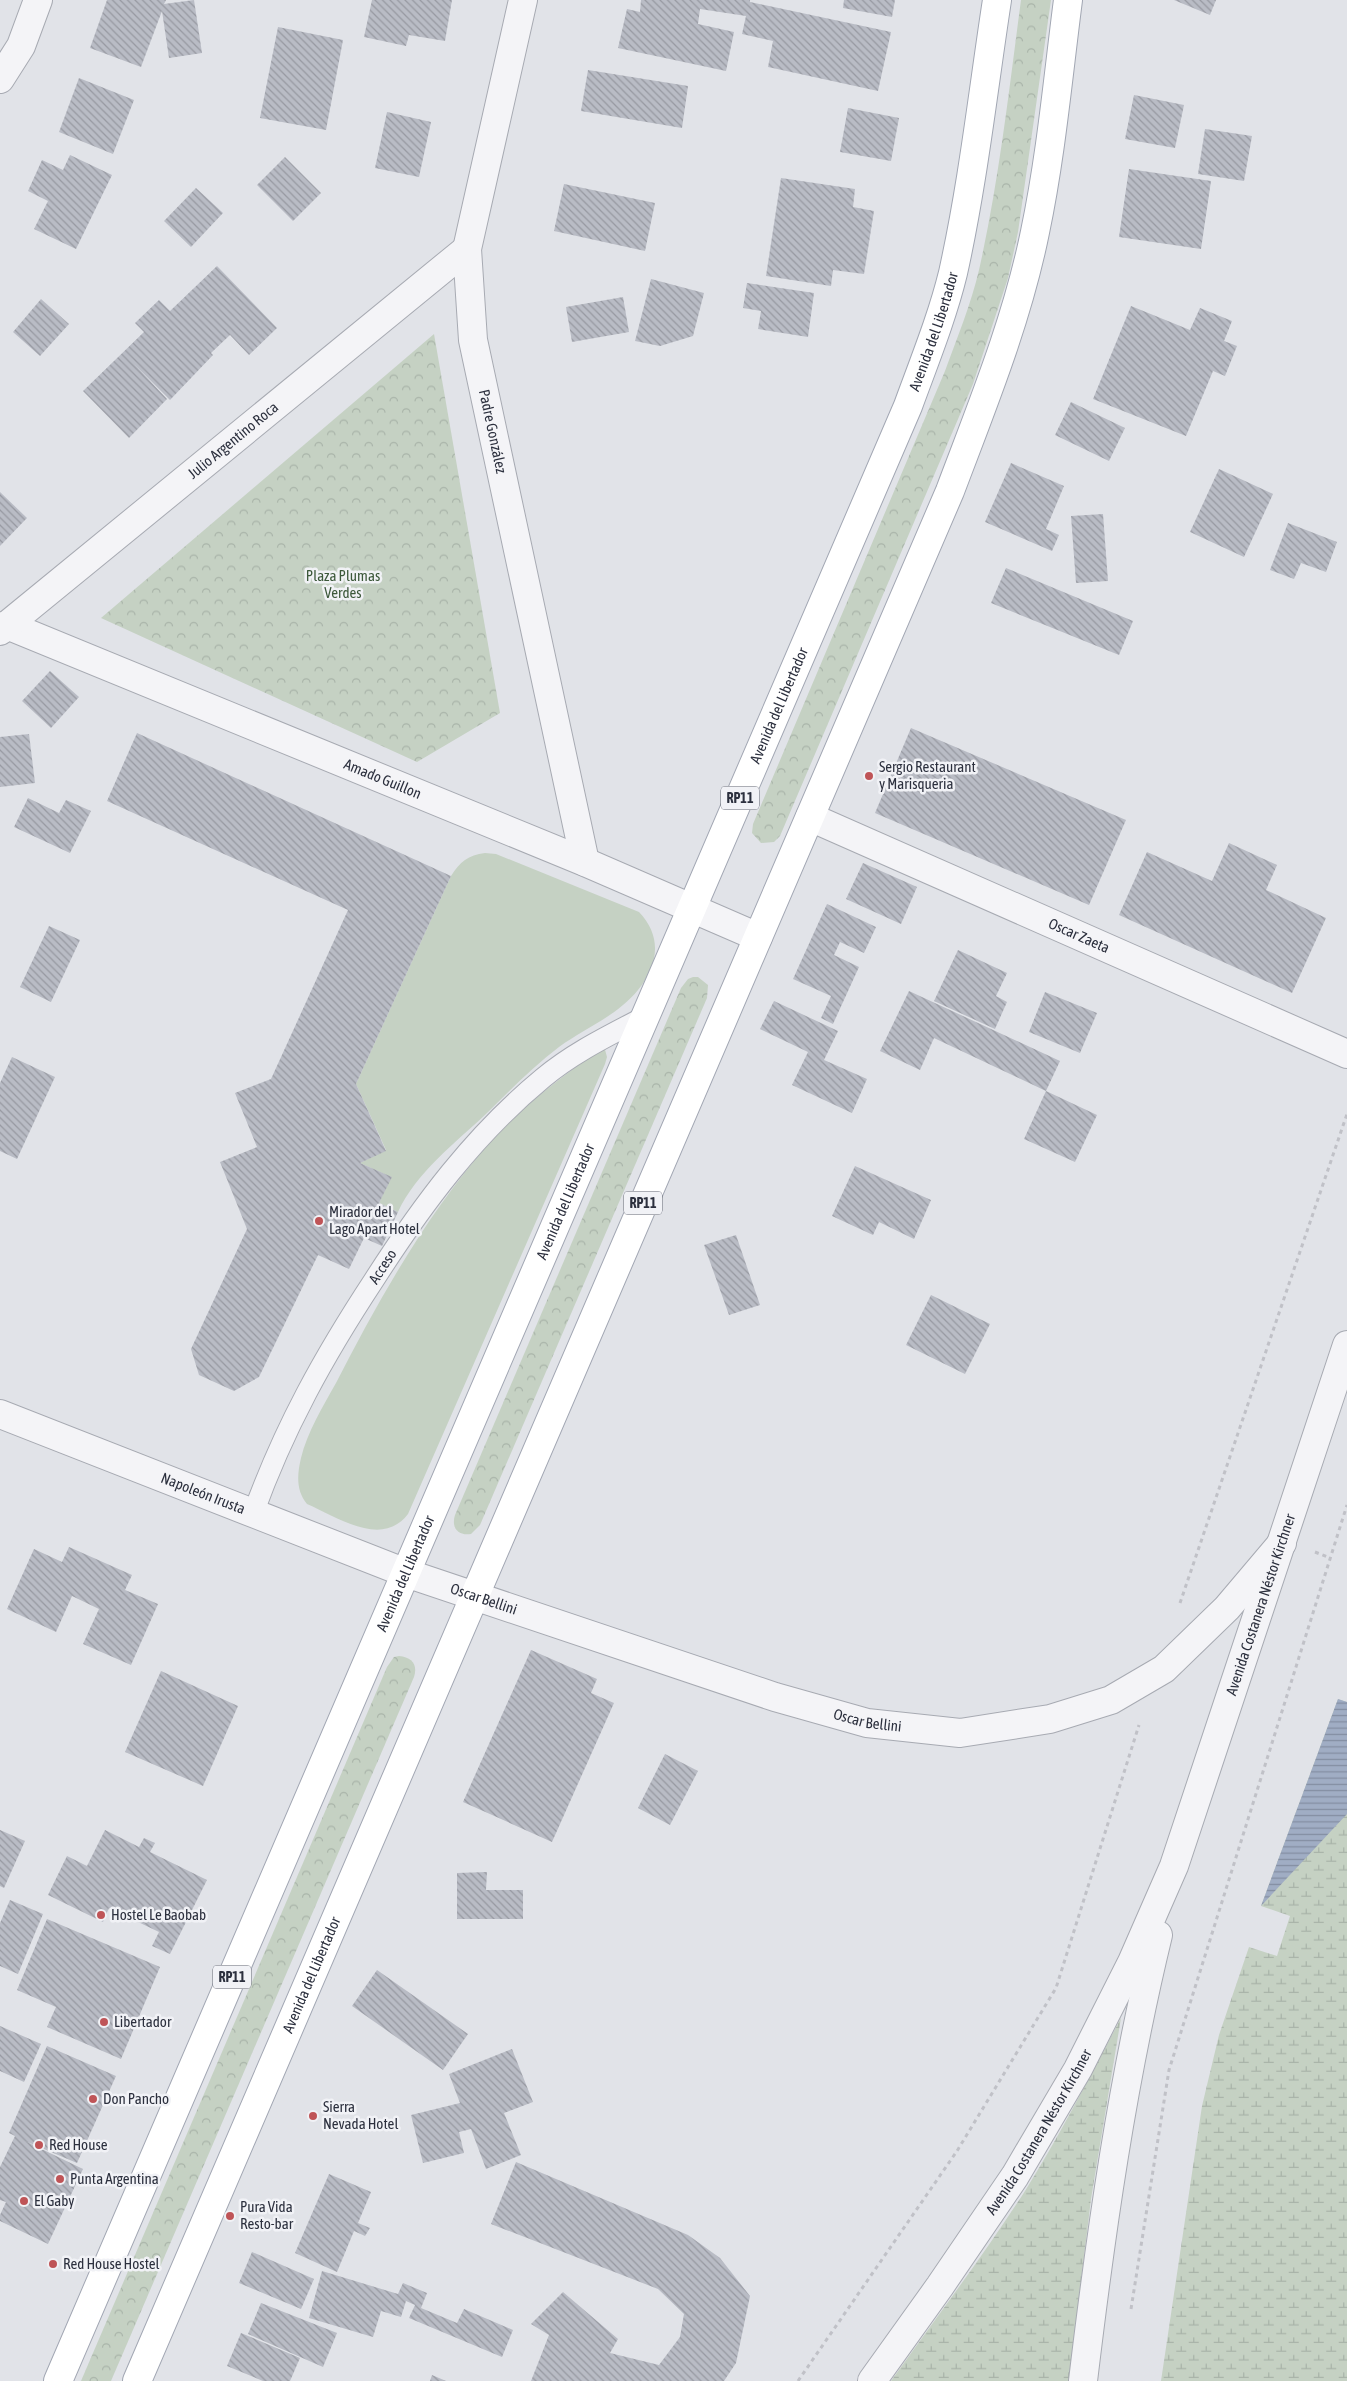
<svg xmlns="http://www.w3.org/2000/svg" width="1347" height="2381" viewBox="0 0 1347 2381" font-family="'Asap Condensed',sans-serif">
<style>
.wetland{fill:url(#wetland-marsh)}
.park{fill:url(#park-crowns)}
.garden{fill:#c5d1c3}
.water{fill:url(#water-rules)}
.building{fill:url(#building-back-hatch)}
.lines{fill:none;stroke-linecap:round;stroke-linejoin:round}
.service-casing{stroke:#a7aab2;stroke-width:22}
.minor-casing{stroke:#a7aab2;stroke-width:30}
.tertiary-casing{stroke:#a7aab2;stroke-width:30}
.primary-casing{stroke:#a2a7b3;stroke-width:30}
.path{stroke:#c0c1c7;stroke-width:3;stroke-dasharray:4 4;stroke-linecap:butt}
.service{stroke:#f4f4f7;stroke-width:20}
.minor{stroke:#f4f4f7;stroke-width:28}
.tertiary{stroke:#f4f4f7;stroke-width:28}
.primary{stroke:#fff;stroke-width:28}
.poi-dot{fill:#bf5457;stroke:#f1f2f6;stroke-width:2}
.labels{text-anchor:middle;stroke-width:5;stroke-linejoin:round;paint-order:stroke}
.shield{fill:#f1f2f6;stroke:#676a75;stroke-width:1}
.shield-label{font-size:14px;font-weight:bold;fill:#2c303e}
.street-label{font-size:15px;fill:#2c303e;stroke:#f1f2f6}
.park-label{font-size:15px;fill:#3c583a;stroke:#f1f2f6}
.poi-label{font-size:15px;fill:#2c303e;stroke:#f1f2f6;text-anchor:start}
</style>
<defs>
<pattern id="wetland-marsh" width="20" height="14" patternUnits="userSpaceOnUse" patternTransform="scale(1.25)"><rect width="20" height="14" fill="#c5d1c3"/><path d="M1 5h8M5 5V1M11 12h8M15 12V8" fill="none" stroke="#a9b4a9"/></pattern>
<pattern id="park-crowns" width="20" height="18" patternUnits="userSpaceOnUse" patternTransform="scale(1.25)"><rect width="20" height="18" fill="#c5d1c3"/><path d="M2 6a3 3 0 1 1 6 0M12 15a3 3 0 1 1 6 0" fill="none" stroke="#a9b4a9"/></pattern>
<pattern id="water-rules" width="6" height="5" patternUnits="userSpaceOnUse" patternTransform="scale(1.25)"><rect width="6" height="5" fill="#a0adc4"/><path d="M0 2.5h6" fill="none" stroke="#838da1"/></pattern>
<pattern id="building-back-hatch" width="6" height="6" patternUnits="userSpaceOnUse" patternTransform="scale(1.25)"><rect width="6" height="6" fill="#b9bcc5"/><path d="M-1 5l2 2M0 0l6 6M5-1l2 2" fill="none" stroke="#9799a1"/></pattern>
</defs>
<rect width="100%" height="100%" fill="#e1e3e8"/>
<!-- wetland -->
<g class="wetland">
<path d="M1338,1699L1347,1702V2381H1161L1202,2106L1219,2035L1249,1947L1277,1956L1290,1916L1261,1906Z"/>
<path d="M1121,2018L1091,2199L1069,2381H891C936,2318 983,2256 1025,2191C1060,2135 1090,2076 1121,2018Z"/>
</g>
<!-- park -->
<g class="park">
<path d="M1021,0H1051L1018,232L1008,278L973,384L780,836L774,842L761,843L752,833L753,824L945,371C957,338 971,304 979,270C999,181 1009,90 1021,0Z"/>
<path d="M434,334L500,713L417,762L101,618Z"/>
<path d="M693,977H698L708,985L707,998L480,1525L471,1534C458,1536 451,1528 455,1515L681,988L688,979Z"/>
<path d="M399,1656C412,1657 418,1665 414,1677L111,2381H81L387,1667L394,1657Z"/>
</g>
<!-- garden -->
<g class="garden">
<path d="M485,853L496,854L639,912C662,936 659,964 638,990C617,1016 585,1028 559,1047C533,1067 509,1091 486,1114C455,1143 416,1173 398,1212L379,1203L391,1177L360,1163L386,1150L356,1084L451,876C460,862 468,855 485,853Z"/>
<path d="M604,1046L607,1057L605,1064L408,1514C382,1548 339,1518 307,1504C296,1491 297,1475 301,1458C307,1433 323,1406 336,1383C379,1299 428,1212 491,1141C524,1105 564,1075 604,1046Z"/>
</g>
<!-- water -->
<path class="water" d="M1338,1699L1347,1702V1814L1261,1906Z"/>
<!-- building -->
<g class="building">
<path d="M107,0H166L164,4L194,0L202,53L169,58L162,11L141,67L90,48Z"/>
<path d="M372,0H452L445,41L409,35L406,46L364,37Z"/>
<path d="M641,0H750V2L891,32L878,91L768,67L773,41L742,34L746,16L700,9L698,24L734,32L726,71L618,48L627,9L640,12Z"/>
<path d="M844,0H895L892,17L843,8Z"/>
<path d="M1174,0H1216L1210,15Z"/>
<path d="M278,27L343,40L326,130L260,118Z"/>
<path d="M588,70L688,86L682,128L581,111Z"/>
<path d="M79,78L134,100L113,154L59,132Z"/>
<path d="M1134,95L1184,105L1175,148L1125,139Z"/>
<path d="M848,108L899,118L891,161L840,152Z"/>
<path d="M387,112L431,122L419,177L375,168Z"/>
<path d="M1205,129L1252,136L1244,181L1198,174Z"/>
<path d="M70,155L112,175L76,249L34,229L48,201L28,191L42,160L63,170Z"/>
<path d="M285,157L321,193L293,221L257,185Z"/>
<path d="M1129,169L1211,181L1201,249L1119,237Z"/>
<path d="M781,178L855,189L853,207L874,211L864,274L833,270L831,286L766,276Z"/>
<path d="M564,184L655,203L645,251L554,231Z"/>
<path d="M196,188L223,213L191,247L164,221Z"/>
<path d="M217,266L277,328L249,355L230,335L211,353L213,355L170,400L134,364L167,399L129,438L83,391L144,332L135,323L159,300L170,311Z"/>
<path d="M651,279L704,293L693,336L660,346L635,341Z"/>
<path d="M747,283L814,293L808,337L758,329L761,311L743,308Z"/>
<path d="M623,297L629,332L572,342L566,307Z"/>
<path d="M41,299L69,324L40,356L13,332Z"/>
<path d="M1131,306L1190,330L1200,308L1232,321L1224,341L1237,346L1225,376L1213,371L1186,436L1093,399Z"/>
<path d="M1071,402L1125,428L1109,461L1055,435Z"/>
<path d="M1011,463L1064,486L1046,529L1059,535L1052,551L985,522Z"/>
<path d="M1219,469L1273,494L1244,557L1190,532Z"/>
<path d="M0,492L27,518L0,546Z"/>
<path d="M1103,514L1108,581L1076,583L1071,516Z"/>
<path d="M1288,523L1337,542L1326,572L1301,563L1294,579L1270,570Z"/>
<path d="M1006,568L1133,621L1119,655L991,603Z"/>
<path d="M50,671L79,697L51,728L22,701Z"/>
<path d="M911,728L1126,820L1089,905L875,813Z"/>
<path d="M137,733L451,876L356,1084L386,1151L360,1163L392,1177L379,1203L398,1212L382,1246L364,1238L349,1269L318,1255L259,1377L234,1391L199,1375L191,1349L247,1229L220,1162L257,1147L235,1093L271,1079L348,910L107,801Z"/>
<path d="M29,734L35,783L0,787V737Z"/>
<path d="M28,798L59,813L66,800L91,811L70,853L14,827Z"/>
<path d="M1229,843L1277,865L1266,890L1326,918L1292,993L1119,915L1147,852L1212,881Z"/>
<path d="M863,863L917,887L901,924L846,899Z"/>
<path d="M827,904L876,927L864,953L840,942L834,955L859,967L833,1024L821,1018L831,996L793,979Z"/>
<path d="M49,926L80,940L51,1002L20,987Z"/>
<path d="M958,950L1007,973L996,996L1007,1002L995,1029L934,1001Z"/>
<path d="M909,991L1060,1061L1046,1091L1097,1115L1075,1162L1024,1139L1046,1091L934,1038L920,1070L880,1051Z"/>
<path d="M1045,992L1097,1013L1080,1053L1029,1032Z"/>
<path d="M774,1001L838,1031L824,1060L867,1079L852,1113L792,1085L808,1052L760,1029Z"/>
<path d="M12,1057L55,1077L17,1159L0,1151V1083Z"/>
<path d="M855,1166L931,1200L914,1239L879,1222L873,1235L832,1216Z"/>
<path d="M736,1235L760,1305L729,1315L704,1245Z"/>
<path d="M931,1295L990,1324L965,1374L906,1345Z"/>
<path d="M69,1547L132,1575L125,1590L158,1604L131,1665L83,1644L99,1609L72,1596L56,1632L7,1609L34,1549L62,1562Z"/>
<path d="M531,1650L597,1679L591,1693L614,1703L552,1842L463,1802Z"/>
<path d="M161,1671L238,1706L203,1786L125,1752Z"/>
<path d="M665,1754L698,1771L670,1825L638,1808Z"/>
<path d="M0,1830L25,1841L4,1888L0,1886Z"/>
<path d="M105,1830L139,1847L144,1838L155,1843L150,1852L207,1880L170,1954L152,1946L159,1932L109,1908L103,1922L48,1895L67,1856L87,1866Z"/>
<path d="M487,1872L486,1890H523V1919H457V1873Z"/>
<path d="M10,1900L43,1914L18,1974L0,1966V1923Z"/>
<path d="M47,1919L160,1967L121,2059L47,2027L56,2007L17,1990Z"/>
<path d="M377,1970L468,2034L443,2070L352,2006Z"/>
<path d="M0,2026L41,2044L24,2082L0,2071Z"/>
<path d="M47,2046L116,2076L77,2163L25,2141L83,2169L48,2244L0,2221V2215L6,2202L0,2200V2167L15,2136L9,2133Z"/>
<path d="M512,2049L533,2102L504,2113L521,2155L486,2169L471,2129L459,2132L464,2153L423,2163L411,2115L460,2103L449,2074Z"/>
<path d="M516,2162L688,2235L720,2258L750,2296L736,2363L724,2381H531L549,2335L531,2324L563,2292L618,2339L610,2353L659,2365L680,2337L684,2314L658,2289L491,2224Z"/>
<path d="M329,2174L371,2192L358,2223L370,2228L365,2236L354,2231L337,2272L295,2253Z"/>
<path d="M252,2252L314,2279L301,2309L239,2283Z"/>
<path d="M322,2271L398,2294L403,2283L427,2293L421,2308L457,2323L464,2309L513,2330L502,2357L409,2318L415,2305L406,2301L401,2317L381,2311L373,2337L309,2318Z"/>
<path d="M261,2303L337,2333L323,2367L248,2334Z"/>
<path d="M241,2333L300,2358L290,2381H263L227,2366Z"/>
<path d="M432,2375L446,2381H430Z"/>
</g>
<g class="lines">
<!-- service casing -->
<g class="service-casing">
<g id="service">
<path id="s1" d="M253,1514C284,1428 324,1356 374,1280C422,1205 474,1135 543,1078C574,1052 610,1035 646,1016"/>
</g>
</g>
<!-- minor casing -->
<g class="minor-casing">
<g id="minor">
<path id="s2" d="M523,0L467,249L473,340L585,862"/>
<path id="s3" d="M7,625L585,862L758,937"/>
<path id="s4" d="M0,631L467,249"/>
<path id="s5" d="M810,817L1347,1054"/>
<path id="s6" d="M0,1414L406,1573L775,1697L867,1723L960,1733L1050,1719L1111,1700L1164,1669L1227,1608L1282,1543"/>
</g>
</g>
<!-- tertiary casing -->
<g class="tertiary-casing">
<g id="tertiary">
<path d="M0,79L21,46L38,0"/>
<path id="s7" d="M872,2381L940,2286L1015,2176L1078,2069L1132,1962L1174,1866L1347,1345"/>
<path d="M1083,2381C1101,2231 1122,2083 1158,1935"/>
</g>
</g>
<!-- primary casing -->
<g class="primary-casing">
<g id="primary">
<path id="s8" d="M58,2381L908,406C924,362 942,318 953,273C973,183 983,91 997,0"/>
<path id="s9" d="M137,2381L950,491C982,406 1017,321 1035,232C1051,156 1058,77 1068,0"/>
</g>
</g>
<!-- path -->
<g class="path">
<path d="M1315,1552L1330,1558"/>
<path d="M1180,1603L1347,1114"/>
<path d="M1131,2309L1169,2070L1347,1505"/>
<path d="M798,2381L957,2151L1056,1988L1139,1725"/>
</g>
<!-- service -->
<use href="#service" class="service"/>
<!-- minor -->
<use href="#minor" class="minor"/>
<!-- tertiary -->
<use href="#tertiary" class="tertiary"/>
<!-- primary -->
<use href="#primary" class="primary"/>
</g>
<!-- markers -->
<g class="poi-dot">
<circle cx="869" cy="776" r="5"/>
<circle cx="319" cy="1221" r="5"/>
<circle cx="101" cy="1915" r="5"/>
<circle cx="104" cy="2022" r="5"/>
<circle cx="93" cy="2099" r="5"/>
<circle cx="313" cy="2116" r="5"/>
<circle cx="39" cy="2145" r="5"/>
<circle cx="60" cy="2179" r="5"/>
<circle cx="24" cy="2201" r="5"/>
<circle cx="230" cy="2216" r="5"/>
<circle cx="53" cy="2264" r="5"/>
</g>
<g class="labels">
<!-- shield labels -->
<g class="shield">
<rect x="721" y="786.5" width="38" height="23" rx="4"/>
<rect x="624" y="1191.5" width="38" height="23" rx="4"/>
<rect x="213" y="1965.5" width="38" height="23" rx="4"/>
</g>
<g class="shield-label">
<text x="740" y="803">RP11</text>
<text x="643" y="1208">RP11</text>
<text x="232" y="1982">RP11</text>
</g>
<!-- street labels -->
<g class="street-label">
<text dy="5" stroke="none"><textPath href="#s8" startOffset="2229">Avenida del Libertador</textPath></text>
<text dy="5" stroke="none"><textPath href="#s2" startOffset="440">Padre González</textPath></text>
<text dy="5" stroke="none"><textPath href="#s4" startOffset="301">Julio Argentino Roca</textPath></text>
<text dy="5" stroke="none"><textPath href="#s8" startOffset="1824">Avenida del Libertador</textPath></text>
<text dy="5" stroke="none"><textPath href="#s3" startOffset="406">Amado Guillon</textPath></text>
<text dy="5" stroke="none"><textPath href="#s5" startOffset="294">Oscar Zaeta</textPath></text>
<text dy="5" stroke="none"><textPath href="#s8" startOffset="1284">Avenida del Libertador</textPath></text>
<text dy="5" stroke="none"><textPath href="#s1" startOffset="280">Acceso</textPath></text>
<text dy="5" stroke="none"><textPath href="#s6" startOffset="218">Napoleón Irusta</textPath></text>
<text dy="5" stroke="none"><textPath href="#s8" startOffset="879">Avenida del Libertador</textPath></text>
<text dy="5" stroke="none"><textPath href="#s6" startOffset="518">Oscar Bellini</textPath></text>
<text dy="5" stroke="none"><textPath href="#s7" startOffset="874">Avenida Costanera Néstor Kirchner</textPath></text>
<text dy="5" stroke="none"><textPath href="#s6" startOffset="921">Oscar Bellini</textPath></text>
<text dy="5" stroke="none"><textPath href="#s9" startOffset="442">Avenida del Libertador</textPath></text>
<text dy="5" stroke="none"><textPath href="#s7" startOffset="300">Avenida Costanera Néstor Kirchner</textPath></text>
</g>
<!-- park labels -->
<g class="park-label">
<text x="343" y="581">Plaza Plumas<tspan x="343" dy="17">Verdes</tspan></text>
</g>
<!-- poi labels -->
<g class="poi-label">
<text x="879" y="772">Sergio Restaurant<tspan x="879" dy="17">y Marisqueria</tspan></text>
<text x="329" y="1217">Mirador del<tspan x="329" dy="17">Lago Apart Hotel</tspan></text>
<text x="111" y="1920">Hostel Le Baobab</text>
<text x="114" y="2027">Libertador</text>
<text x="103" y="2104">Don Pancho</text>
<text x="323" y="2112">Sierra<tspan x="323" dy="17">Nevada Hotel</tspan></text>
<text x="49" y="2150">Red House</text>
<text x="70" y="2184">Punta Argentina</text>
<text x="34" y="2206">El Gaby</text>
<text x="240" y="2212">Pura Vida<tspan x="240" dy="17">Resto-bar</tspan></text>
<text x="63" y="2269">Red House Hostel</text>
</g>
</g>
</svg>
